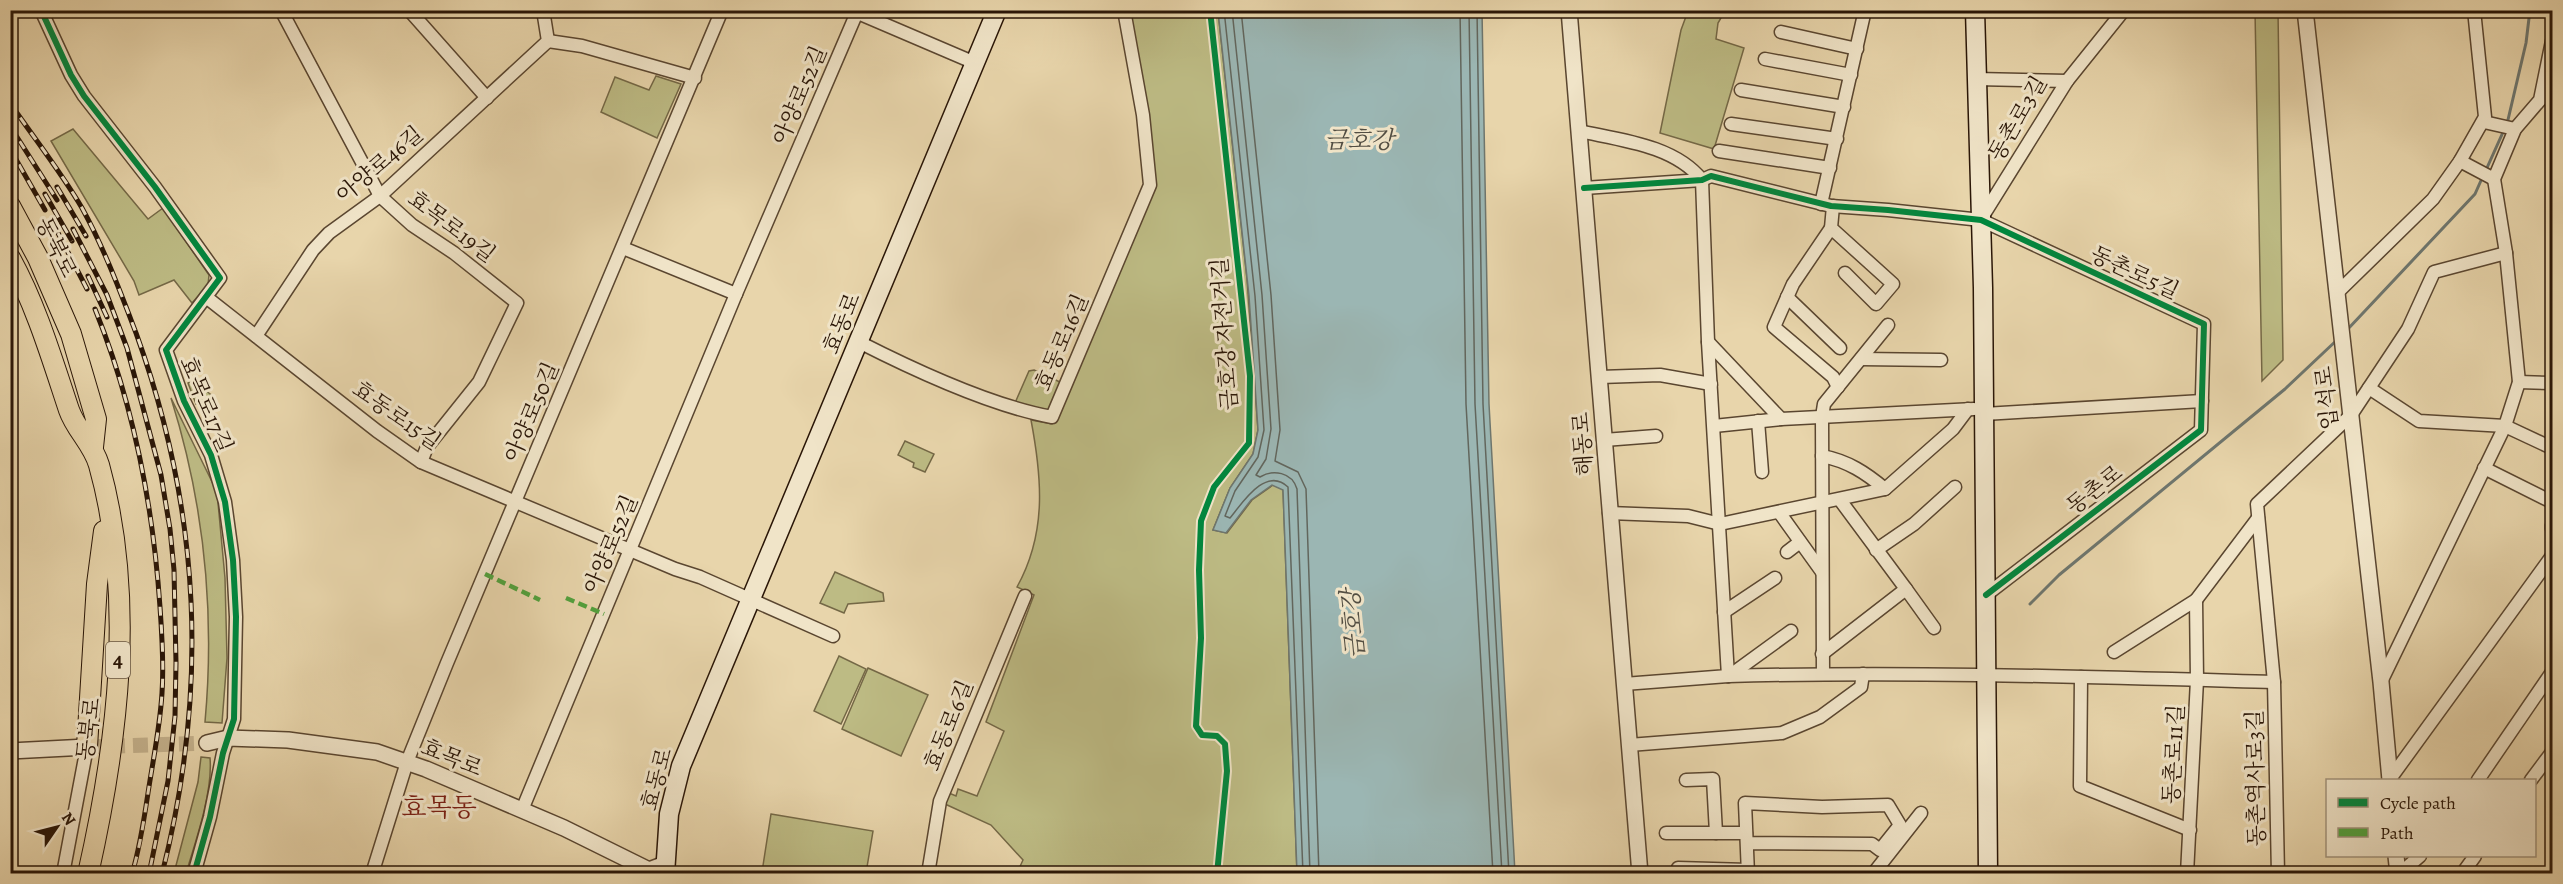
<svg xmlns="http://www.w3.org/2000/svg" width="2563" height="884" viewBox="0 0 2563 884" font-family="Alegreya,'Noto Serif KR',serif">
<style>
.green{fill:#bdbb84;stroke:#746846;stroke-width:1.5}
.water{fill:#9bb6b3;stroke:#6e766e;stroke-width:1.5}
.lines{fill:none;stroke-linecap:round;stroke-linejoin:round}
.shore{stroke:#62665d;stroke-width:1.5}
.stream{stroke:#6e766e;stroke-width:3}
.tertiary-tunnel{stroke:#c2af8a;stroke-width:15;stroke-dasharray:15 8;stroke-linecap:butt}
.minor-casing{stroke:#5a4630;stroke-width:15}
.tertiary-casing{stroke:#5a4630;stroke-width:18}
.secondary-casing{stroke:#2a1607;stroke-width:21}
.primary-casing{stroke:#2a1607;stroke-width:22}
.minor{stroke:#f0e4c8;stroke-width:12}
.tertiary{stroke:#f0e4c8;stroke-width:15}
.secondary{stroke:#f0e4c8;stroke-width:18}
.primary{stroke:#e8d5ab;stroke-width:20}
.rail-casing{stroke:#2a1607;stroke-width:5}
.rail{stroke:#f0e4c8;stroke-width:3;stroke-dasharray:9;stroke-linecap:butt}
.quiet{stroke:#51a13d;stroke-width:4.5;stroke-dasharray:9 4.5;stroke-linecap:butt}
.cycleway-casing{stroke:#f0e4c8;stroke-width:10}
.cycleway{stroke:#00873e;stroke-width:6}
.labels{text-anchor:middle;stroke-width:6;stroke-linejoin:round;paint-order:stroke}
.shield{fill:#f0e4c8;stroke:#655441;stroke-width:1.5}
.shield-label{font-size:21px;font-weight:bold;fill:#2a1607}
.street-label{font-size:22px;fill:#2a1607;stroke:#f0e4c8}
.water-label{font-size:24px;font-style:italic;fill:#524e43;stroke:#f0e4c8}
.quarter-label{font-size:26px;fill:#7a1f14;stroke:#f0e4c8}
</style>
<rect width="100%" height="100%" fill="#e8d5ab"/>
<filter id="stains"><feTurbulence type="fractalNoise" baseFrequency=".00333" numOctaves="4"/><feColorMatrix values="0 0 0 0 .2 0 0 0 0 .09 0 0 0 0 .02 0 0 0 .5 -.17"/></filter>
<radialGradient id="worn" r=".72"><stop offset=".6" stop-color="#630" stop-opacity="0"/><stop offset="1" stop-color="#630" stop-opacity=".3"/></radialGradient>
<!-- green -->
<g class="green">
<path d="M1130,11H1218L1247,279L1258,430L1253,454L1230,488L1213,530L1227,533L1252,500L1273,485L1283,489L1297,873H1017L1023,860L991,825L945,804L949,793L956,796L958,789L977,796L1004,731L986,722L1034,595L1017,587C1047,533 1042,478 1031,420L1052,424L1153,193Z"/>
<path d="M1688,11H1725L1718,23L1716,39L1744,48L1714,149L1660,133L1681,30Z"/>
<path d="M2255,11H2278L2283,360L2262,381Z"/>
<path d="M656,76L681,84L657,138L601,112L615,77L649,90Z"/>
<path d="M73,129L148,219L163,208L209,275L208,285L192,303L174,280L139,295L134,281L51,141Z"/>
<path d="M1034,370L1062,383L1051,410L1043,412L1015,403L1029,371Z"/>
<path d="M192,380L214,397L196,404L188,383Z"/>
<path d="M171,398L217,492L225,578L227,658L222,723L205,722C215,612 204,503 171,398Z"/>
<path d="M905,441L934,454L925,472L913,467L914,463L898,455Z"/>
<path d="M835,572L883,593L884,601L848,604L844,613L820,603Z"/>
<path d="M839,656L866,669L841,724L814,711Z"/>
<path d="M868,668L928,695L901,756L842,729Z"/>
<path d="M201,757L210,758C213,791 196,841 186,873H174L198,782Z"/>
<path d="M771,814L873,831L866,873L762,872Z"/>
</g>
<!-- water -->
<path class="water" d="M1218,11H1482L1489,404L1515,873H1297L1283,490L1272,485L1251,500L1226,533L1213,530L1230,488L1253,454L1258,430L1249,296Z"/>
<g class="lines">
<!-- shore -->
<g class="shore">
<path d="M1224,10L1255,296L1264,430L1258,457L1235,491L1225,516L1230,518C1243,502 1266,466 1288,487L1303,874"/>
<path d="M1232,10L1262,295L1271,429L1266,459L1256,475L1260,477C1273,469 1292,472 1297,489L1310,874"/>
<path d="M1241,10L1271,295L1280,430L1275,461L1298,472L1306,489L1319,874"/>
<path d="M1460,10L1466,404L1493,874"/>
<path d="M1469,10L1475,404L1502,874"/>
<path d="M1477,10L1483,404L1509,874"/>
</g>
<!-- stream -->
<g class="stream">
<path d="M2507,124L2526,43L2530,10"/>
<path d="M2486,170L2504,130"/>
<path d="M2347,330L2475,194L2483,176"/>
<path d="M2030,604L2059,575L2285,389L2338,339"/>
</g>
<!-- tertiary-tunnel -->
<path class="tertiary-tunnel" d="M87,747L207,743"/>
<!-- minor casing -->
<g class="minor-casing">
<g id="minor">
<path d="M41,10L71,75L84,96L155,187L220,278L166,350L184,401L211,455L225,502L233,560L236,617L234,719L223,753L210,817L194,874"/>
<path d="M281,10L380,196L412,225L454,253L517,303L479,382L427,447L421,462"/>
<path d="M409,10L487,98"/>
<path d="M851,10L975,63"/>
<path d="M1781,32L1857,49"/>
<path d="M548,41L582,46L695,78"/>
<path d="M1765,59L1851,75"/>
<path d="M1976,79L2067,81"/>
<path d="M1741,90L1844,107"/>
<path d="M2484,122L2515,129"/>
<path d="M1731,124L1837,139"/>
<path d="M1579,131C1620,140 1674,145 1702,180L1708,342L1728,676L1624,684"/>
<path d="M1719,151L1830,168"/>
<path d="M2460,161L2494,179"/>
<path d="M1584,188L1702,180L1711,176L1831,206L1888,210L1981,220L2204,324L2201,430L1986,595"/>
<path d="M1821,204L1865,10"/>
<path d="M1833,206L1831,228L1893,284L1876,304L1845,273"/>
<path d="M1981,219L2067,81L2124,10"/>
<path d="M1831,228L1793,284L1774,327L1833,377L1838,387"/>
<path d="M623,248L736,294"/>
<path d="M2337,293L2433,199L2460,161L2485,117L2474,10"/>
<path d="M206,297L377,431L421,462L675,569L700,577L833,636"/>
<path d="M1787,297L1840,348"/>
<path d="M256,336L313,250L329,233L380,196L548,41L543,10"/>
<path d="M859,342C914,370 992,406 1052,417L1150,185L1143,115L1124,10"/>
<path d="M1708,342L1781,419"/>
<path d="M1861,359L1941,360"/>
<path d="M1600,377L1660,375L1711,384"/>
<path d="M2519,382L2552,383"/>
<path d="M2369,388L2419,421L2505,426L2552,448"/>
<path d="M1984,414L2202,401"/>
<path d="M1758,421L1762,472"/>
<path d="M1714,426L1781,419L1974,409"/>
<path d="M1604,440L1656,436"/>
<path d="M1822,456C1848,461 1866,473 1885,489"/>
<path d="M2484,468L2552,502"/>
<path d="M1779,512L1822,572"/>
<path d="M1609,513L1688,516L1720,524L1885,489L1953,429L1968,409"/>
<path d="M2552,525V529"/>
<path d="M1876,550L1914,524L1955,487"/>
<path d="M1787,552L1800,542"/>
<path d="M1906,589L1934,628"/>
<path d="M1724,612L1775,578"/>
<path d="M2114,652L2196,600L2258,518"/>
<path d="M1822,654L1906,589L1840,500"/>
<path d="M1823,674L1822,417L1824,404L1888,325"/>
<path d="M1728,676C1910,671 2092,677 2274,682"/>
<path d="M1729,676L1791,631"/>
<path d="M2081,677L2080,786L2190,830"/>
<path d="M2381,682L2505,426L2519,382L2506,253L2494,179L2515,129L2540,100L2552,41"/>
<path d="M1629,745L1782,733L1820,717L1861,687L1863,674"/>
<path d="M2390,779L2552,556"/>
<path d="M1686,780L1713,779L1716,833"/>
<path d="M2478,780L2552,672"/>
<path d="M2531,780L2552,752"/>
<path d="M522,810L736,294L858,10"/>
<path d="M1666,833H1746"/>
<path d="M1747,843L1872,844L1880,850L1900,825L1888,805L1822,807L1745,803L1748,874"/>
<path d="M1678,868L1748,870"/>
<path d="M63,874L87,747"/>
<path d="M372,874L407,762L447,663L722,10"/>
<path d="M928,874L940,801L1025,596"/>
<path d="M1873,874L1921,813"/>
<path d="M2187,874L2197,680L2196,600"/>
<path d="M2278,874L2274,682L2257,504L2351,415L2408,329L2434,272L2506,253"/>
<path d="M2399,874L2420,856"/>
<path d="M2462,874L2475,856"/>
</g>
</g>
<!-- tertiary casing -->
<g class="tertiary-casing">
<g id="tertiary">
<path d="M1569,10L1640,874"/>
<path d="M2305,10L2381,682L2390,780"/>
<path d="M207,743L228,738L288,740L377,752L426,769L564,828L649,870L665,864"/>
<path d="M10,751L87,747"/>
<path d="M2396,856L2398,874"/>
</g>
</g>
<!-- secondary casing -->
<g class="secondary-casing">
<g id="secondary">
<path d="M1975,10L1983,288L1988,874"/>
<path d="M665,874L669,814L681,766L997,10"/>
</g>
</g>
<!-- primary casing -->
<g class="primary-casing">
<g id="primary">
<path d="M10,206L38,258L71,334L96,419L93,447"/>
<path d="M10,258C36,305 52,359 69,410C76,430 93,444 99,465C136,598 118,741 88,874"/>
<path d="M87,747L97,584L104,531"/>
</g>
</g>
<!-- minor -->
<use href="#minor" class="minor"/>
<!-- tertiary -->
<use href="#tertiary" class="tertiary"/>
<!-- secondary -->
<use href="#secondary" class="secondary"/>
<!-- primary -->
<use href="#primary" class="primary"/>
<!-- rail casing -->
<g class="rail-casing">
<g id="rail">
<path d="M10,103C34,138 61,172 82,208C104,248 120,291 136,333C201,512 209,689 162,874"/>
<path d="M10,126L57,200"/>
<path d="M10,149L45,210"/>
<path d="M57,187L86,236"/>
<path d="M45,194L72,241"/>
<path d="M73,229L107,295L127,348L161,475L170,529L174,570L176,663L175,716L168,781L149,874"/>
<path d="M58,233L87,289"/>
<path d="M88,276L107,317"/>
<path d="M95,309C133,403 153,505 160,607C162,635 164,665 162,693C160,727 153,760 148,793C144,820 140,847 132,874"/>
</g>
</g>
<!-- rail -->
<use href="#rail" class="rail"/>
<!-- quiet -->
<g class="quiet">
<path d="M485,574L540,600"/>
<path d="M566,598L604,614"/>
</g>
<!-- cycleway casing -->
<g class="cycleway-casing">
<g id="cycleway">
<path d="M41,10L71,75L84,96L155,187L220,278L166,350L184,401L211,455L225,502L233,560L236,617L234,719L223,753L210,817L194,874"/>
<path d="M1210,10L1250,376L1249,443L1214,487L1201,521L1199,570L1201,638L1196,726L1202,735L1217,736L1225,744L1227,771L1217,874"/>
<path d="M1584,188L1702,180L1711,176L1831,206L1888,210L1981,220L2204,324L2201,430L1986,595"/>
</g>
</g>
<!-- cycleway -->
<use href="#cycleway" class="cycleway"/>
</g>
<g class="labels">
<!-- shield labels -->
<rect class="shield" x="106" y="642" width="24" height="36" rx="4.5"/>
<g class="shield-label">
<text x="118" y="667">4</text>
</g>
<!-- street labels -->
<g class="street-label">
<text transform="translate(799 95) rotate(-67)" y="8">아양로52길</text>
<text transform="translate(2017 118) rotate(-60)" y="8">동촌로3길</text>
<text transform="translate(379 164) rotate(-40)" y="8">아양로46길</text>
<text transform="translate(452 226) rotate(37)" y="8">효목로19길</text>
<text transform="translate(57 247) rotate(64)" y="8">동북로</text>
<text transform="translate(2135 272) rotate(25)" y="8">동촌로5길</text>
<text transform="translate(841 323) rotate(-68)" y="8">효동로</text>
<text transform="translate(1224 334) rotate(-94)" y="8">금호강 자전거길</text>
<text transform="translate(1061 342) rotate(-67)" y="8">효동로16길</text>
<text transform="translate(2326 398) rotate(-97)" y="8">입석로</text>
<text transform="translate(207 404) rotate(67)" y="8">효목로17길</text>
<text transform="translate(531 412) rotate(-67)" y="8">아양로50길</text>
<text transform="translate(397 415) rotate(35)" y="8">효동로15길</text>
<text transform="translate(1582 444) rotate(-94)" y="8">해동로</text>
<text transform="translate(2094 489) rotate(-38)" y="8">동촌로</text>
<text transform="translate(610 544) rotate(-67)" y="8">아양로52길</text>
<text transform="translate(948 725) rotate(-68)" y="8">효동로6길</text>
<text transform="translate(88 729) rotate(-83)" y="8">동북로</text>
<text transform="translate(2173 754) rotate(-87)" y="8">동촌로11길</text>
<text transform="translate(452 757) rotate(22)" y="8">효목로</text>
<text transform="translate(2255 778) rotate(-91)" y="8">동촌역사로3길</text>
<text transform="translate(656 779) rotate(-75)" y="8">효동로</text>
</g>
<!-- water labels -->
<g class="water-label">
<text x="1359" y="148">금호강</text>
<text transform="translate(1353 624) rotate(-95)" y="8">금호강</text>
</g>
<!-- quarter labels -->
<g class="quarter-label">
<text x="439" y="816">효목동</text>
</g>
</g>
<!-- margin -->
<rect width="2563" height="884" fill="none" stroke="#e8d5ab" stroke-width="36"/>
<rect x="12" y="12" width="2539" height="860" fill="none" stroke="#2a1607" stroke-width="3"/>
<rect x="18" y="18" width="2527" height="848" fill="none" stroke="#2a1607" stroke-width="1.5"/>
<!-- legend -->
<rect x="2326" y="779" width="210" height="78" fill="#f0e4c8" stroke="#a1927b" stroke-width="1.5"/>
<rect x="2338" y="798" width="30" height="9" fill="#00873e" stroke="#a1927b" stroke-width="1.5"/>
<text x="2380" y="809" font-size="18" fill="#2a1607">Cycle path</text>
<rect x="2338" y="828" width="30" height="9" fill="#51a13d" stroke="#a1927b" stroke-width="1.5"/>
<text x="2380" y="839" font-size="18" fill="#2a1607">Path</text>
<!-- north arrow -->
<g transform="translate(57 827) rotate(55)" stroke="#f0e4c8" stroke-width="4.5" paint-order="stroke">
<path d="M0-4.5L10 22L0 15L-10 22Z" fill="#2a1607"/>
<text y="-9" font-size="16" font-weight="bold" text-anchor="middle" fill="#2a1607">N</text>
</g>
<rect width="100%" height="100%" filter="url(#stains)"/>
<rect width="100%" height="100%" fill="url(#worn)"/>
</svg>
